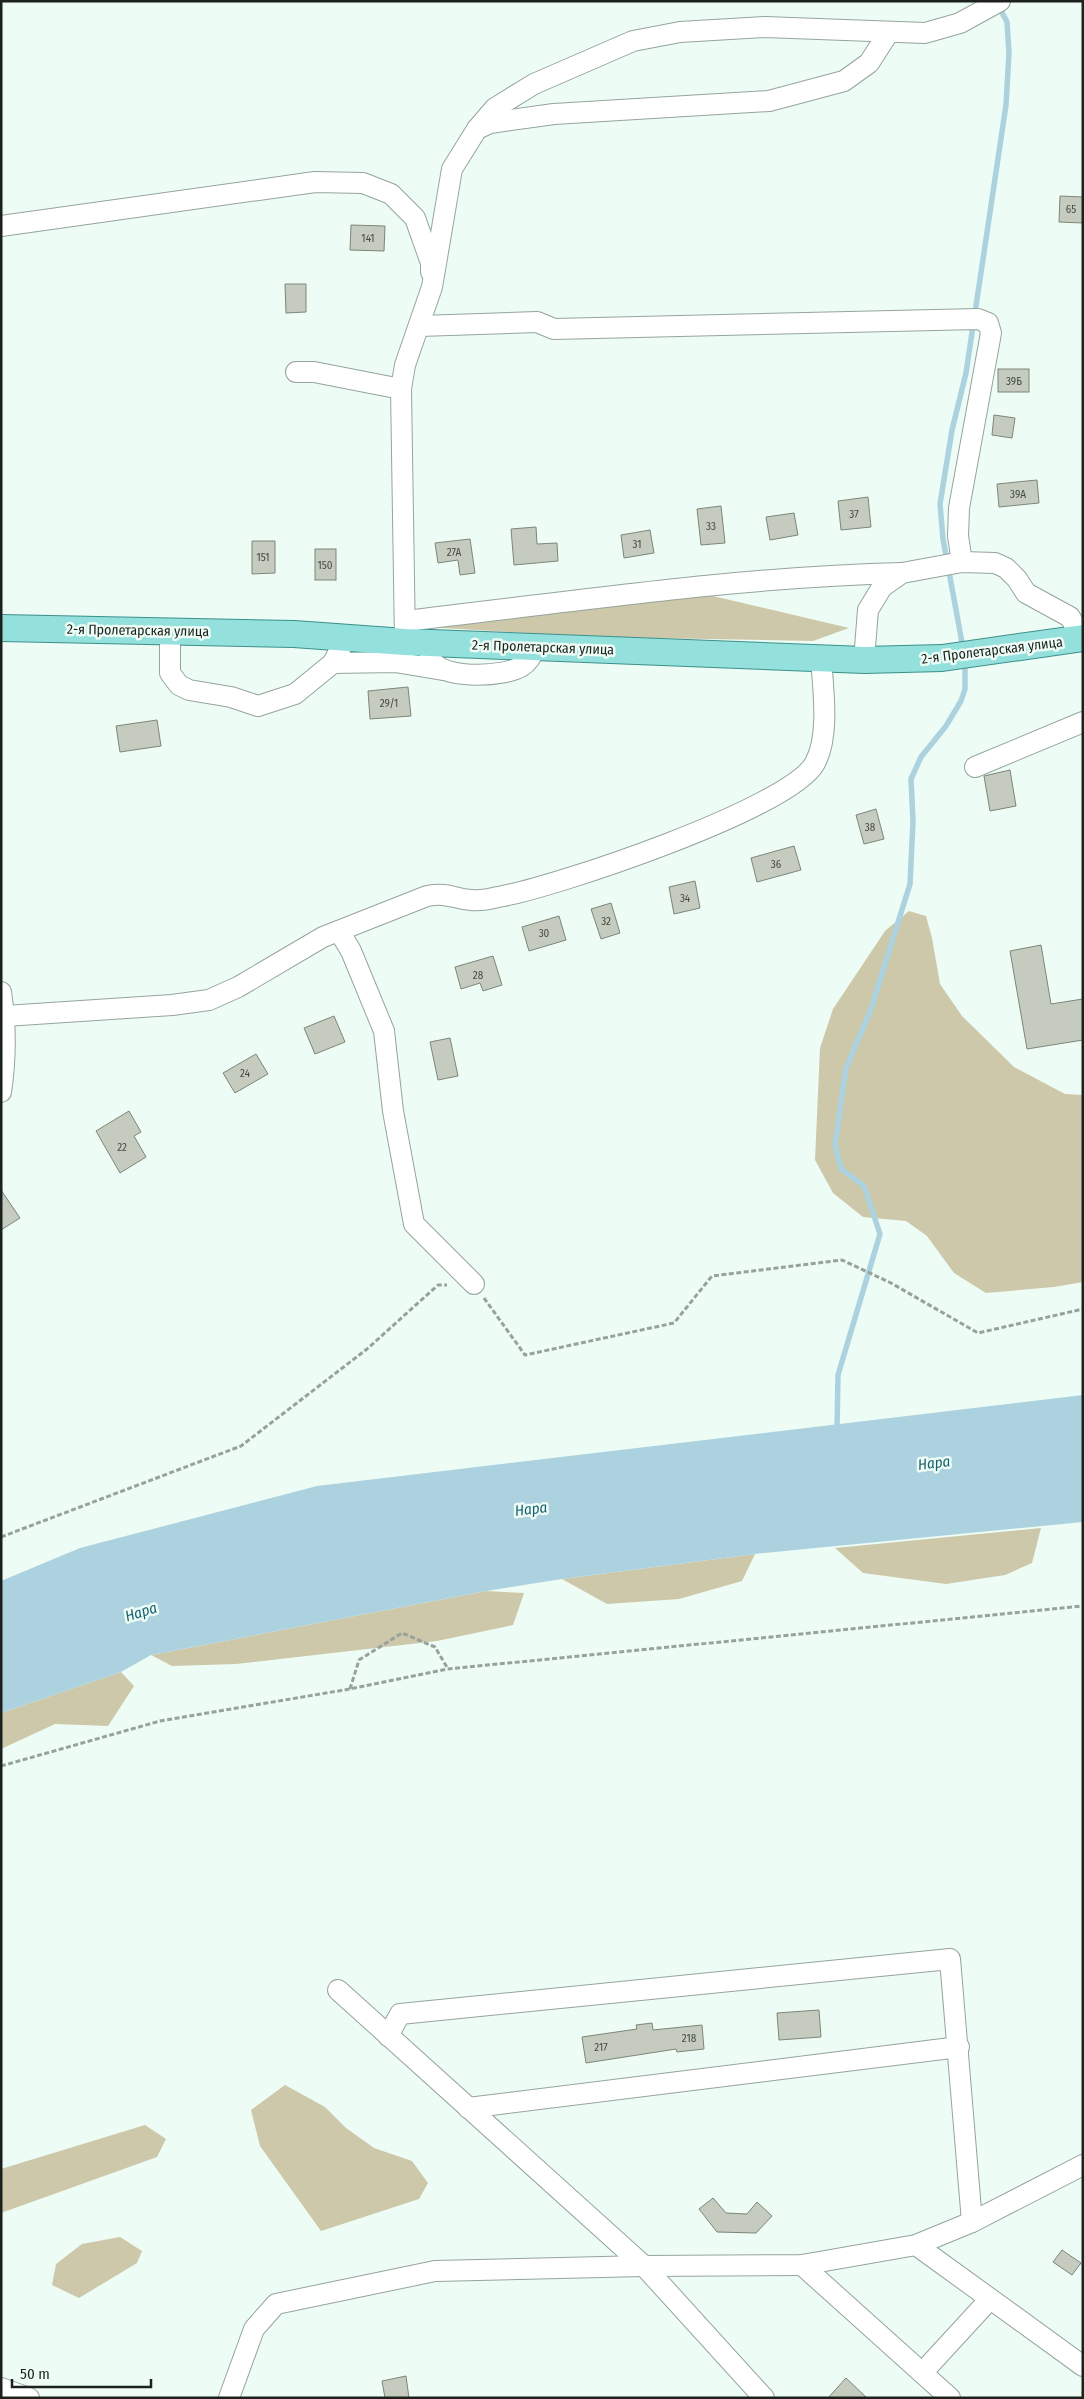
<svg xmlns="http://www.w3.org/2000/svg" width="1084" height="2399" viewBox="0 0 1084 2399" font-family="'Fira Sans Condensed',sans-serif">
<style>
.green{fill:#cdc8aa}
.water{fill:#add2df}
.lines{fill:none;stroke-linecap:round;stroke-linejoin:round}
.stream{stroke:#add2df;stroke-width:5.5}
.building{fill:#c5ccbf;stroke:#7e8579}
.minor-casing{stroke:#96a49c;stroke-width:22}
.major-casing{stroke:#3b908b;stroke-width:28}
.path{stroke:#97a29c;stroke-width:3;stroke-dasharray:5 2.5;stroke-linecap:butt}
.minor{stroke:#fff;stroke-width:20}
.major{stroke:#94e0dd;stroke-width:26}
.labels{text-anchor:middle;stroke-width:5;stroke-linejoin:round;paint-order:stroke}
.number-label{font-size:11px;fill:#464c46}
.street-label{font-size:14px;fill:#1c211e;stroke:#edfcf4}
.water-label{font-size:15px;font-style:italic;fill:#175e71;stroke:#edfcf4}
</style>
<rect width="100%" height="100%" fill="#edfcf4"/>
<!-- green -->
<g class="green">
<path d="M700,593L849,628L813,641L595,637L425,627Z"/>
<path d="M909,911L926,916L932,938L940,984L962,1016L1014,1067L1065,1094L1083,1095V1282L1054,1287L986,1293L954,1273L927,1236L906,1221L863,1217L833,1193L815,1160L820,1048L833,1009L885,931Z"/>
<path d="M1041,1528L1032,1563L1005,1575L946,1584L863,1573L835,1548Z"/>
<path d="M755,1554L742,1581L679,1599L607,1604L562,1579Z"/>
<path d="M486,1591L524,1593L513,1625L437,1641L236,1664L172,1666L151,1655Z"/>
<path d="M121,1672L134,1686L108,1726L55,1724L1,1749V1713Z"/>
<path d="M285,2085L325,2107L346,2128L374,2148L412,2161L428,2183L419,2199L321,2231L260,2146L251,2110Z"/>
<path d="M145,2125L166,2139L157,2157L1,2213V2169Z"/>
<path d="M120,2237L142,2251L137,2263L79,2298L52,2285L56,2264L82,2244Z"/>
</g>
<!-- water -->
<path class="water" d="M1083,1395V1522L755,1554L562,1579L486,1591L151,1655L121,1672L1,1713V1581L80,1548L317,1486Z"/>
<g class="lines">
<!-- stream -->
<g class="stream">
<path d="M963,648L943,539L940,504L952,430L966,373L1006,105L1009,53L1007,22L998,5"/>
<path d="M837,1430L838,1375L880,1234L864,1186L841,1169L835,1145L846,1068L871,1009L910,884L913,821L911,779L921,757L946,726L961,701L965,689V662"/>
</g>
</g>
<!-- building -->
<g class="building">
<path d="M1060,196L1083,197V223L1059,222Z"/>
<path d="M351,225L385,226L384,251L350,250Z"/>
<path d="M285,284H306V312L286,313Z"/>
<rect x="998" y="369" width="31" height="23"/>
<path d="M994,415L1015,418L1012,438L992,435Z"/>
<path d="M1037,480L1039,503L999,507L997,484Z"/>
<path d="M868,497L871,527L841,530L838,501Z"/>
<path d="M721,506L725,543L701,545L697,509Z"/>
<path d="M794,513L798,535L770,540L766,517Z"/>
<path d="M536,527L537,544L557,543L558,561L514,565L511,529Z"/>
<path d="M650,530L654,553L624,558L621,535Z"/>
<path d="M470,539L475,573L460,575L458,560L438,563L435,543Z"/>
<path d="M252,541H275V573L252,574Z"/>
<rect x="315" y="549" width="21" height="31"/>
<path d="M408,687L411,716L370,719L368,691Z"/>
<path d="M157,720L161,746L120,752L116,726Z"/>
<path d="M1010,770L1016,806L990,811L984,776Z"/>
<path d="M876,809L884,839L864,844L856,815Z"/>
<path d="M794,846L801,870L757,882L751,858Z"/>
<path d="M695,881L700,908L674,914L669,887Z"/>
<path d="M611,903L620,933L601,939L591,909Z"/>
<path d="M559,916L566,940L529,951L522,927Z"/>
<path d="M1041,945L1051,1004L1083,999V1040L1027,1049L1010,951Z"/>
<path d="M493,956L502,985L483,991L480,983L461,989L455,967Z"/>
<path d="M334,1016L345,1042L315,1054L304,1028Z"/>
<path d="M450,1038L458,1076L438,1080L430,1042Z"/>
<path d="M256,1054L268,1074L235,1093L223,1073Z"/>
<path d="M129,1111L141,1132L134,1136L146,1157L120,1173L96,1131Z"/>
<path d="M1,1190L20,1218L1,1230Z"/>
<path d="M819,2010L821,2037L779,2040L777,2013Z"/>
<path d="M652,2023L653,2030L702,2025L704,2049L677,2052L676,2049L586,2063L582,2037L637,2029L636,2025Z"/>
<path d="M713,2198L726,2213L747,2214L757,2202L772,2216L756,2233L717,2232L699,2209Z"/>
<path d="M1062,2250L1081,2263L1072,2275L1053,2262Z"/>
<path d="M406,2376L409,2398H385L382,2381Z"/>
<path d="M846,2378L867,2398H828Z"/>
</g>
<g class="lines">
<!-- minor casing -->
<g class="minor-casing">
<g id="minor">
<path d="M477,129L490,123L554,114L769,101L844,81L869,63L889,32"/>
<path d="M1,226L315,182L363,183L391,194L415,218L431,263V272"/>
<path d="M420,326L537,322L554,329L978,319L988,323L991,333L959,508L958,536L962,562"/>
<path d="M296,372H314L401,389"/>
<path d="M405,621C570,602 736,577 902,573"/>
<path d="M170,630V673L179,685L189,690L231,697L258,706L295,694L333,663L346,637"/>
<path d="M405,642L401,389L405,365L432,287L452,169L477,129L495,108L534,84L633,41L680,32L765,27L925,33L960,23L1000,1"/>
<path d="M427,642C429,649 430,659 435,664C450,679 505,677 522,666C529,662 532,654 536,647"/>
<path d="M864,660L868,610L882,587L902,573L962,562L995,563L1006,568L1017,579L1026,593L1070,617L1082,639"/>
<path d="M333,663L395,662L443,670"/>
<path d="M975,767L1083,722"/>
<path d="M339,931L351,951L384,1031L393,1111L414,1224L474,1284"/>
<path d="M1,992C6,1025 6,1059 1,1092"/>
<path d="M5,1016L172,1005L209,1000L238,987L323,937L427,896C449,892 453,899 471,900C480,901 490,899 498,897C553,888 791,808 815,763C830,735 823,689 821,658"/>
<path d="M338,1990L644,2266L764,2398"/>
<path d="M388,2036L400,2014L950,1959L972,2222"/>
<path d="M468,2108L959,2047"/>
<path d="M916,2245L1083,2366"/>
<path d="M802,2265L950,2398"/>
<path d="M922,2373L990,2299"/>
<path d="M1,2388L29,2398"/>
<path d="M229,2398L254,2329L276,2304L435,2271L644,2266L802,2265L916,2245L972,2222L1083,2165"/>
</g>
</g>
<!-- major casing -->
<g class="major-casing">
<path id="major" d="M1,628L294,634L405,642L864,660L942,658L1083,638"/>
</g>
<!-- path -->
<g class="path">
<path d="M484,1298L525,1355L674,1323L712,1276L842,1260L891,1283L978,1333L1083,1309"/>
<path d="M1,1537L241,1446L367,1349L438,1285H447"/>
<path d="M350,1689L359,1660L402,1633L435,1647L448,1669"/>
<path d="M1,1766L160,1721L350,1689L448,1669L1083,1606"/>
</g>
<!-- minor -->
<use href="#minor" class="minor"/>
<!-- major -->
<use href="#major" class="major"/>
</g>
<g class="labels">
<!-- number labels -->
<g class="number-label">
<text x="1071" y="213">65</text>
<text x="368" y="242">141</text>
<text x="1014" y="385">39Б</text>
<text x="1018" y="498">39А</text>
<text x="854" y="518">37</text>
<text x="711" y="530">33</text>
<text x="637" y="548">31</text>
<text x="454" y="556">27А</text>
<text x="263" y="561">151</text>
<text x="325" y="569">150</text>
<text x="389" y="707">29/1</text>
<text x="870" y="831">38</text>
<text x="776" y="868">36</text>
<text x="685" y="902">34</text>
<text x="606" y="925">32</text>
<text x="544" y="937">30</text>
<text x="478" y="979">28</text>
<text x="245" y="1077">24</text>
<text x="122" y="1151">22</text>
<text x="689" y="2042">218</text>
<text x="601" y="2051">217</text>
</g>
<!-- street labels -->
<g class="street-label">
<text transform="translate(138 630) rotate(1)" y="5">2-я Пролетарская улица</text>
<text transform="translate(543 647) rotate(2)" y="5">2-я Пролетарская улица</text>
<text transform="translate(992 650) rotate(-7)" y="5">2-я Пролетарская улица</text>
</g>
<!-- water labels -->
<g class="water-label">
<text transform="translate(934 1463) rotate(-7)" y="5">Нара</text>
<text transform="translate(531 1509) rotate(-7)" y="5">Нара</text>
<text transform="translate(141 1612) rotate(-17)" y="5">Нара</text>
</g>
</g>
<!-- border -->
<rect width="1084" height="2399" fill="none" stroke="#1c211e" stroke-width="5"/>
<!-- scale -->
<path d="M12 2379v8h139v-8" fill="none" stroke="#1c211e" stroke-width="2.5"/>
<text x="20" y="2379" font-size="15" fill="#1c211e" stroke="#edfcf4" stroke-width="4" paint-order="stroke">50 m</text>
</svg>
